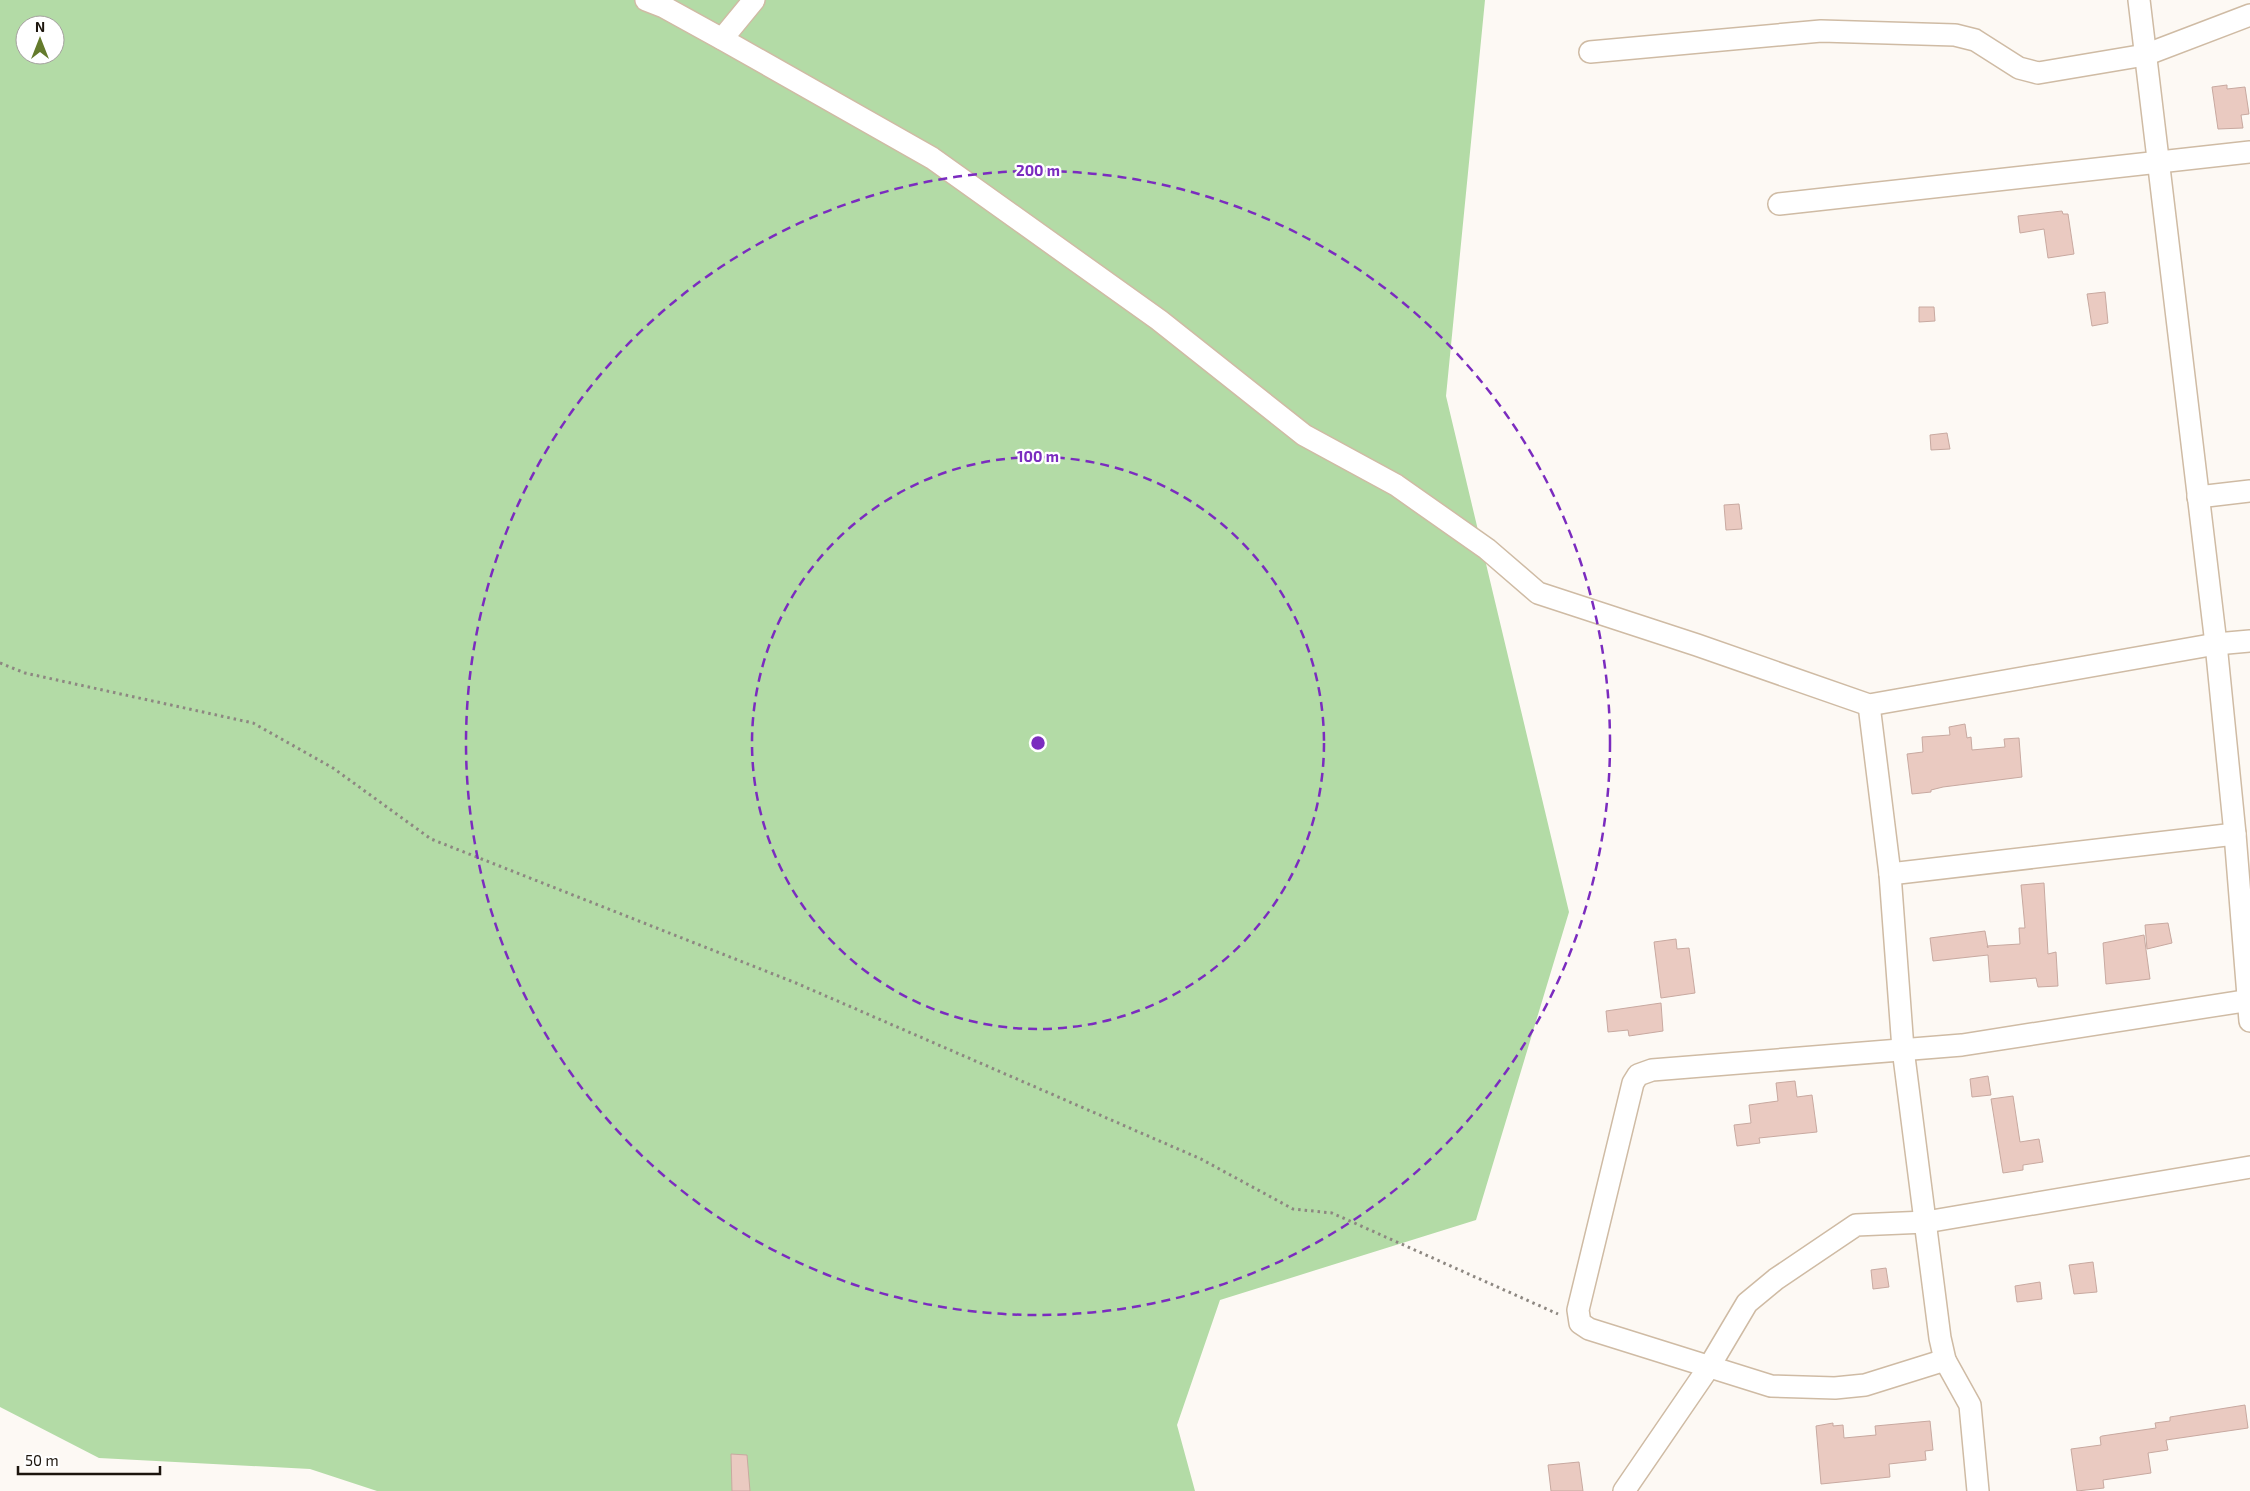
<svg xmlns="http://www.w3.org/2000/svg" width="2250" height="1491" viewBox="0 0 2250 1491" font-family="'Exo 2',sans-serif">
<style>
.green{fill:#b3dba6;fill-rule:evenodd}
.building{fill:#eacac1;stroke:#c8a9a0}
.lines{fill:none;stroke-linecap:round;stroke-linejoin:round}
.street-casing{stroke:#cfbba4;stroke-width:24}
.path{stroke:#8d8781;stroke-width:3;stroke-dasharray:2.5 4;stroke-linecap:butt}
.street{stroke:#fff;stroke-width:21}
.ring{fill:none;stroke:#7b2cbf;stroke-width:2.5;stroke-dasharray:9 6}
.centre{fill:#7b2cbf;stroke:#fff;stroke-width:2.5}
.ring-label{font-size:15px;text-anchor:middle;font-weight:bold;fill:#7b2cbf;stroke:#fff;stroke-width:4.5;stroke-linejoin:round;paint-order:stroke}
</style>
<rect width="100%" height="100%" fill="#fdf9f4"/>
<!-- green -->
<path class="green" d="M0,0H1485L1446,396L1569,912L1476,1220L1220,1300L1177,1425L1195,1491H377L310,1469L99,1458L0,1407ZM25,25H55V55H25Z"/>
<!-- building -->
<g class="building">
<path d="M2227,85V89L2245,87L2249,114L2241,115L2243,128L2218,129L2212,87Z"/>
<path d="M2062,211L2063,214H2068L2074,254L2048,258L2044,229L2020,233L2018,216Z"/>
<path d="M2105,292L2108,323L2092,326L2087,294Z"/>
<path d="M1919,307H1934L1935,321L1919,322Z"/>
<path d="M1947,433L1950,449L1931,450L1930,435Z"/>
<path d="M1739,504L1742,529L1726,530L1724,505Z"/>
<path d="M1965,724L1967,738L1971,737L1972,750L2005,747L2004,739L2019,738L2022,777L1943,787L1931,790V792L1912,794L1907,754L1923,752L1922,737L1950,735L1949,727Z"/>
<path d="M2044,883L2048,954L2056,952L2058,986L2038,987L2036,978L1990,982L1988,955L1933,961L1930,938L1985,931L1988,948L1987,946L2020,944L2019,928H2025L2021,885Z"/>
<path d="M2168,923L2172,943L2147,949L2145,925Z"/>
<path d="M2144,935L2150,979L2106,984L2103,943Z"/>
<path d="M1676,939L1677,949L1689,948L1695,993L1661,998L1654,942Z"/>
<path d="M1661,1003L1663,1031L1629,1036L1628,1030L1608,1032L1606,1011Z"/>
<path d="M1988,1076L1991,1095L1972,1097L1970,1079Z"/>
<path d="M1795,1081L1797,1097L1812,1095L1817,1132L1759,1138L1760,1143L1737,1146L1734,1125L1751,1123L1749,1105L1778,1101L1776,1083Z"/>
<path d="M2013,1096L2020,1142L2039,1139L2043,1162L2023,1165V1170L2003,1173L1991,1099Z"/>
<path d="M2093,1262L2097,1292L2074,1294L2069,1265Z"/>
<path d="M1886,1268L1889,1287L1873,1289L1871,1270Z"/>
<path d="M2040,1282L2042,1299L2017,1302L2015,1286Z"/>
<path d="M2245,1405L2248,1428L2166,1440L2168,1450L2148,1453L2151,1473L2103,1480L2104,1488L2077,1491L2071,1449L2101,1445L2100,1437L2102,1436L2156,1428L2155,1423L2170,1421V1417Z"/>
<path d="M1930,1421L1933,1450L1925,1451L1926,1460L1889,1464L1890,1477L1821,1484L1816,1426L1833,1423V1426L1843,1425L1844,1438L1876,1435L1875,1426Z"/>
<path d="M731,1454L747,1455L750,1491H732Z"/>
<path d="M1579,1462L1583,1491H1551L1548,1465Z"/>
</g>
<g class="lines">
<!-- street casing -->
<g class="street-casing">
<g id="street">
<path d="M646,0L664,7L722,39L932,158L1159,320L1304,435L1396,485L1487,549L1538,593L1697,645L1869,705L2216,644L2250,641"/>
<path d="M2139,0L2216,644L2235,834L2250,1021"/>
<path d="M722,39L754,0"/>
<path d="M1590,52L1821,31L1955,35L1975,40L2019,68L2038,73L2145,55L2250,15"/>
<path d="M1779,204L2250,152"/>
<path d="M2198,497L2250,491"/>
<path d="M1869,705L1890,874L1903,1049L1940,1338L1945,1360L1970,1405L1978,1491"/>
<path d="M1890,874L2235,834"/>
<path d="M1945,1360L1865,1385L1835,1388L1771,1386L1589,1329L1580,1323L1578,1310L1633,1083L1638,1075L1652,1070L1962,1045L2250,1000"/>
<path d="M1624,1491L1709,1367L1747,1303L1776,1279L1856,1225L1926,1222L2250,1167"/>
</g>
</g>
<!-- path -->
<path class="path" d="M0,663L25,673L253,723L333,768L431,839L796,983L1201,1159L1293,1209L1332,1213L1558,1314"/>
<!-- street -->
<use href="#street" class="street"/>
</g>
<!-- distance rings -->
<g class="ring">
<circle cx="1038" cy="743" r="286"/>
<circle cx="1038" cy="743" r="572"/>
</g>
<circle cx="1038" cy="743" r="8" class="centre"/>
<g class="ring-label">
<text x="1038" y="176">200 m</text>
<text x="1038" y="462">100 m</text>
</g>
<!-- north arrow -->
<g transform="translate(40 40)"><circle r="24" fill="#ffffff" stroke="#a4a19e"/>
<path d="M0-4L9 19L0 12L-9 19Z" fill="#647b2c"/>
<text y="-8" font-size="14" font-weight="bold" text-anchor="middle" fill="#1c150d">N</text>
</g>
<!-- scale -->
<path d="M18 1466v8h142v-8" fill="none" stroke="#1c150d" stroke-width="2.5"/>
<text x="25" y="1466" font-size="15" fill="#1c150d" stroke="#ffffff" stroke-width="4" paint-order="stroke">50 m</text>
</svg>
